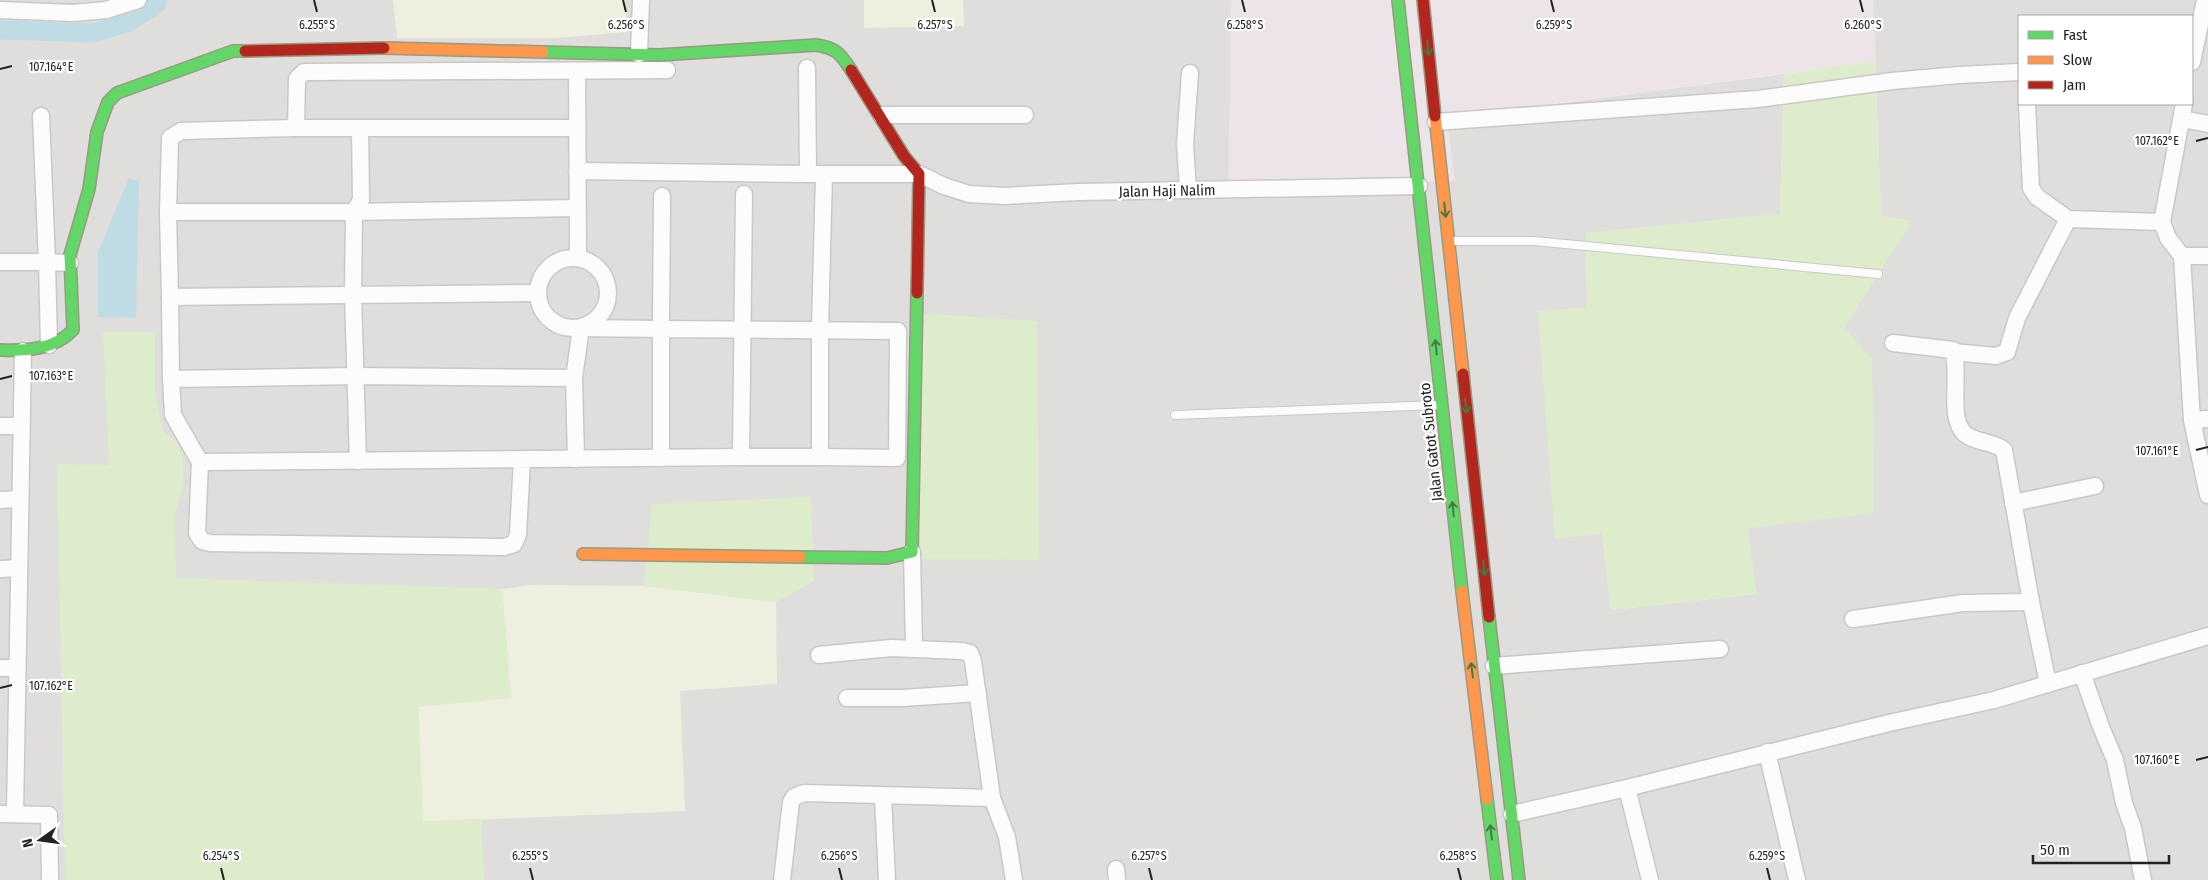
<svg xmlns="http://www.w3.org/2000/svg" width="2208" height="880" viewBox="0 0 2208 880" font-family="'Fira Sans Condensed',sans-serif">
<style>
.residential{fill:#dfdedc;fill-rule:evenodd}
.industrial{fill:#ede4e9}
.farmland{fill:#efefdf}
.grass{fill:#ddeccb}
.water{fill:#bfdbe3}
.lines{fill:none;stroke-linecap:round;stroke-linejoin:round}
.canal{stroke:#bfdbe3;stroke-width:19}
.lane-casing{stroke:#c9c8c7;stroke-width:10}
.street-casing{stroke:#c9c8c7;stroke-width:19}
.fast-casing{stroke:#999a82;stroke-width:14}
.slow-casing{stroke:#999a82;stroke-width:14}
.jam-casing{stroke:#999a82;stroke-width:14}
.lane{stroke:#fdfcfc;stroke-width:8}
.street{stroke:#fdfcfc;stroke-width:16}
.fast{stroke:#63d668;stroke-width:11}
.slow{stroke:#ff974d;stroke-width:11}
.jam{stroke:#b3261e;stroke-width:11}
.oneway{stroke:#427c45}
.ticks{fill:none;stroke:#222;stroke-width:2}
.labels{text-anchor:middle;stroke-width:4.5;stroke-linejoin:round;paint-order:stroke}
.street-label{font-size:15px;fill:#222;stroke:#fff}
.ticks-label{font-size:12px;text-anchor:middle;fill:#222;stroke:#fff;stroke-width:4.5;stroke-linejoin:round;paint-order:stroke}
</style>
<rect width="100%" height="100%" fill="#f0eeeb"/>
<!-- residential -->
<path class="residential" d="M0,0H1231L1229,187L1447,118L1784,74L1780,214L1586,233L1587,307L1555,539L1602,533L1611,610L1756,594L1747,528L1844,328L1911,221L1881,216L1873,0H2208V880H0ZM2019,16H2192V104H2019Z"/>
<!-- industrial -->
<path class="industrial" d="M1231,0H1873L1875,61L1447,118L1455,181L1229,187Z"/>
<!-- farmland -->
<g class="farmland">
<path d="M393,0H625L627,32L556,38H397Z"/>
<path d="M864,0H963L964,26L864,28Z"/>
<path d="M532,585L644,586L776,602L777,684L680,691L685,811L423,822L418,706L511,698L502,589Z"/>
</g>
<!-- grass -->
<g class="grass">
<path d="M1875,61L1881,216L1912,221L1844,328L1872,359L1874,513L1748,528L1756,594L1611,610L1602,533L1555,539L1538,311L1587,307L1586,233L1780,214L1784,74Z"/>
<path d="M914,313L1037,321L1039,560L922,559L907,495Z"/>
<path d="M103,332H155V395L164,432L176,441L183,459V486L175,513L176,578L502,589L511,698L418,707L423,821L481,819L484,880H65L57,464L109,465Z"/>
<path d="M811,497L814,581L776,602L644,586L652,504Z"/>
</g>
<!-- water -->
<path class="water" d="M129,178L139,181L136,318L98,317V252Z"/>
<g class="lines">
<!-- canal -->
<path class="canal" d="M0,30L94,33L129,22L156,4L158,0"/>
<!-- lane casing -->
<g class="lane-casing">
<g id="lane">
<path d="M1453,241H1534L1878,274"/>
<path d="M1175,415L1438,405"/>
</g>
</g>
<!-- street casing -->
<g class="street-casing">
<g id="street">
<path d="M0,10L73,13L106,10L138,0"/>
<path d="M639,54L641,0"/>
<path d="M2192,62L2205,0"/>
<path d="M807,68L808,174H919L944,186L969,194L1004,196L1079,192L1419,186"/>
<path d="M577,71L578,258"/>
<path d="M2027,104L2031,188L2037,197L2068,219L2162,222L2168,238L2182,256L2192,420L2208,495"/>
<path d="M881,115H1025"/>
<path d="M41,116L47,262L70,263"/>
<path d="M2182,119L2208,124"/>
<path d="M1436,122L1758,99L1892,81L1959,75L2019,72"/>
<path d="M296,128L297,79L304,72L667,70"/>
<path d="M577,171L808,174"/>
<path d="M1188,190L1185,144L1190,73"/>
<path d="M168,212L170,138L181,131L296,128H577"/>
<path d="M2162,222L2184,104"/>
<path d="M2182,256H2208"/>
<circle cx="573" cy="293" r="35"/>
<path d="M0,262H47L49,345"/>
<path d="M170,297L168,212H354L577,208"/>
<path d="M1893,343L1953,350C1961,372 1947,418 1965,434C1976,443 1992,441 2004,450L2031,602L2048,684"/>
<path d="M1953,352L1996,356L2007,352L2017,318L2068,219"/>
<path d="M171,379L170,297L538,293"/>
<path d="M2192,420L2208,419"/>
<path d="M0,426H21"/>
<path d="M741,457L744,194"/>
<path d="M661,458V329L898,331L897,458L820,457"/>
<path d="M522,459L518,535L514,544L504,547L210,543L202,541L197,533L200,462L741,457H820V329L824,175"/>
<path d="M576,459L574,378L581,328L661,329L662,196"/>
<path d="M358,461L353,294L354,212L361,200L360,129"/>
<path d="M200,462L173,415L171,379L357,376L574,378"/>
<path d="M0,500L20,499"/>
<path d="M2013,503L2095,486"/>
<path d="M912,552L914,648"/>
<path d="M0,569L19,568"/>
<path d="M1853,619L1963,603L2031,602"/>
<path d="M819,655L891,648L962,651L970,653L973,661L992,798L1007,837L1014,880"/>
<path d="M1494,666L1720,649"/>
<path d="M0,668H17"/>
<path d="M2082,673L2101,727L2115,760L2124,803L2133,828L2143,880"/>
<path d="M847,698H902L978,693"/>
<path d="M1767,752L1797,880"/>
<path d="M1627,788L1650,880"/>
<path d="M883,797L887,880"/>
<path d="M0,814L49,815L50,880"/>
<path d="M15,814L23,351"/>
<path d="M1512,814L1627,788L1889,723L1994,700L2208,636"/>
<path d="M1116,869L1117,880"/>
<path d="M782,880L791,802L794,797L804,793L992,798"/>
</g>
</g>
<!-- fast casing -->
<g class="fast-casing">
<g id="fast">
<path d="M1398,0L1462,591"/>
<path d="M543,52L659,55L816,45C836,48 840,53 851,70"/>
<path d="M0,350C26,351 54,350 73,330L70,255L89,189L97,132L108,102L117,93L233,51H245"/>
<path d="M800,557L887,558L912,552L917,293"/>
<path d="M1489,617L1519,880"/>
<path d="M1487,799L1497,880"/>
</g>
</g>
<!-- slow casing -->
<g class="slow-casing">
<g id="slow">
<path d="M384,48L543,52"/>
<path d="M1435,116L1463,374"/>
<path d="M583,554L800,557"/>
<path d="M1462,591L1487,799"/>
</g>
</g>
<!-- jam casing -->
<g class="jam-casing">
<g id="jam">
<path d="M1423,0L1435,116"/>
<path d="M245,51L384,48"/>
<path d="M851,70L904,156L919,174L917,293"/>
<path d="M1463,374L1489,617"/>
</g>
</g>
<!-- lane -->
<use href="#lane" class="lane"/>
<!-- street -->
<use href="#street" class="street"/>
<!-- fast -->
<use href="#fast" class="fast"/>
<!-- slow -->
<use href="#slow" class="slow"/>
<!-- jam -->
<use href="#jam" class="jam"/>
</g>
<!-- one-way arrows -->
<defs><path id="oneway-shaft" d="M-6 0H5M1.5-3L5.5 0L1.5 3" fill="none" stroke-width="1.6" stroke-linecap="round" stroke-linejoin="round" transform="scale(1.25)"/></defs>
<g class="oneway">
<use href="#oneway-shaft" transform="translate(1428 48) rotate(84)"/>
<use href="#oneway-shaft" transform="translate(1445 210) rotate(84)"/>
<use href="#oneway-shaft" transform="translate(1436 347) rotate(-96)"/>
<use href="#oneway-shaft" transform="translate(1466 406) rotate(84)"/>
<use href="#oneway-shaft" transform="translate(1453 509) rotate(-96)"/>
<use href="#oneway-shaft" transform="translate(1484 568) rotate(84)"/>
<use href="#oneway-shaft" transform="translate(1472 670) rotate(-97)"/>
<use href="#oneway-shaft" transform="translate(1491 832) rotate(-97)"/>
</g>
<!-- ticks -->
<path class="ticks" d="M314,0L317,12M623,0L626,12M932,0L935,12M1242,0L1245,12M1551,0L1554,12M1860,0L1863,12M0,69L12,66M2196,141L2208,138M0,379L12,376M2196,450L2208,447M0,688L12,685M2196,760L2208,757M221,868L224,880M530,868L533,880M839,868L842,880M1149,868L1152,880M1458,868L1461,880M1767,868L1770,880"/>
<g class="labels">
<!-- street labels -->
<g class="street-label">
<text transform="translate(1167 191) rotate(-1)" y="5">Jalan Haji Nalim</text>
<text transform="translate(1431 442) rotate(-96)" y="5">Jalan Gatot Subroto</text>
</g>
</g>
<g class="ticks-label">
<text x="317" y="29">6.255°S</text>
<text x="626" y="29">6.256°S</text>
<text x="935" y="29">6.257°S</text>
<text x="1245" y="29">6.258°S</text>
<text x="1554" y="29">6.259°S</text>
<text x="1863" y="29">6.260°S</text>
<text x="51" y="71">107.164°E</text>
<text x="2157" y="145">107.162°E</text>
<text x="51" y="380">107.163°E</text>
<text x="2157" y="455">107.161°E</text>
<text x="51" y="690">107.162°E</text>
<text x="2157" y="764">107.160°E</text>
<text x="221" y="860">6.254°S</text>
<text x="530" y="860">6.255°S</text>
<text x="839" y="860">6.256°S</text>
<text x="1149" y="860">6.257°S</text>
<text x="1458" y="860">6.258°S</text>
<text x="1767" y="860">6.259°S</text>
</g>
<!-- legend -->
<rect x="2018" y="15" width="175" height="90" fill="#ffffff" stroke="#a7a7a7"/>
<rect x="2028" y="31" width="25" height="8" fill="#63d668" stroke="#a7a7a7"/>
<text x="2063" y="40" font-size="15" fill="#222222">Fast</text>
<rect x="2028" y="56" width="25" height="8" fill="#ff974d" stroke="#a7a7a7"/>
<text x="2063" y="65" font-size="15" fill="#222222">Slow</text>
<rect x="2028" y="81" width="25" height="8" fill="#b3261e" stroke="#a7a7a7"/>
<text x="2063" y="90" font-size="15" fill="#222222">Jam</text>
<!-- north arrow -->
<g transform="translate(40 840) rotate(256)" stroke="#ffffff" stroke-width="4" paint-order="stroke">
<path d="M0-4L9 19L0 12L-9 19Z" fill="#222222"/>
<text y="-8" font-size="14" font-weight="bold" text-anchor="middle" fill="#222222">N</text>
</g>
<!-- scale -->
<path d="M2033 855v8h136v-8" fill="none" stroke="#222222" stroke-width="2.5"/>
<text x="2040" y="855" font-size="15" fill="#222222" stroke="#ffffff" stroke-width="4" paint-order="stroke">50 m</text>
</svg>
